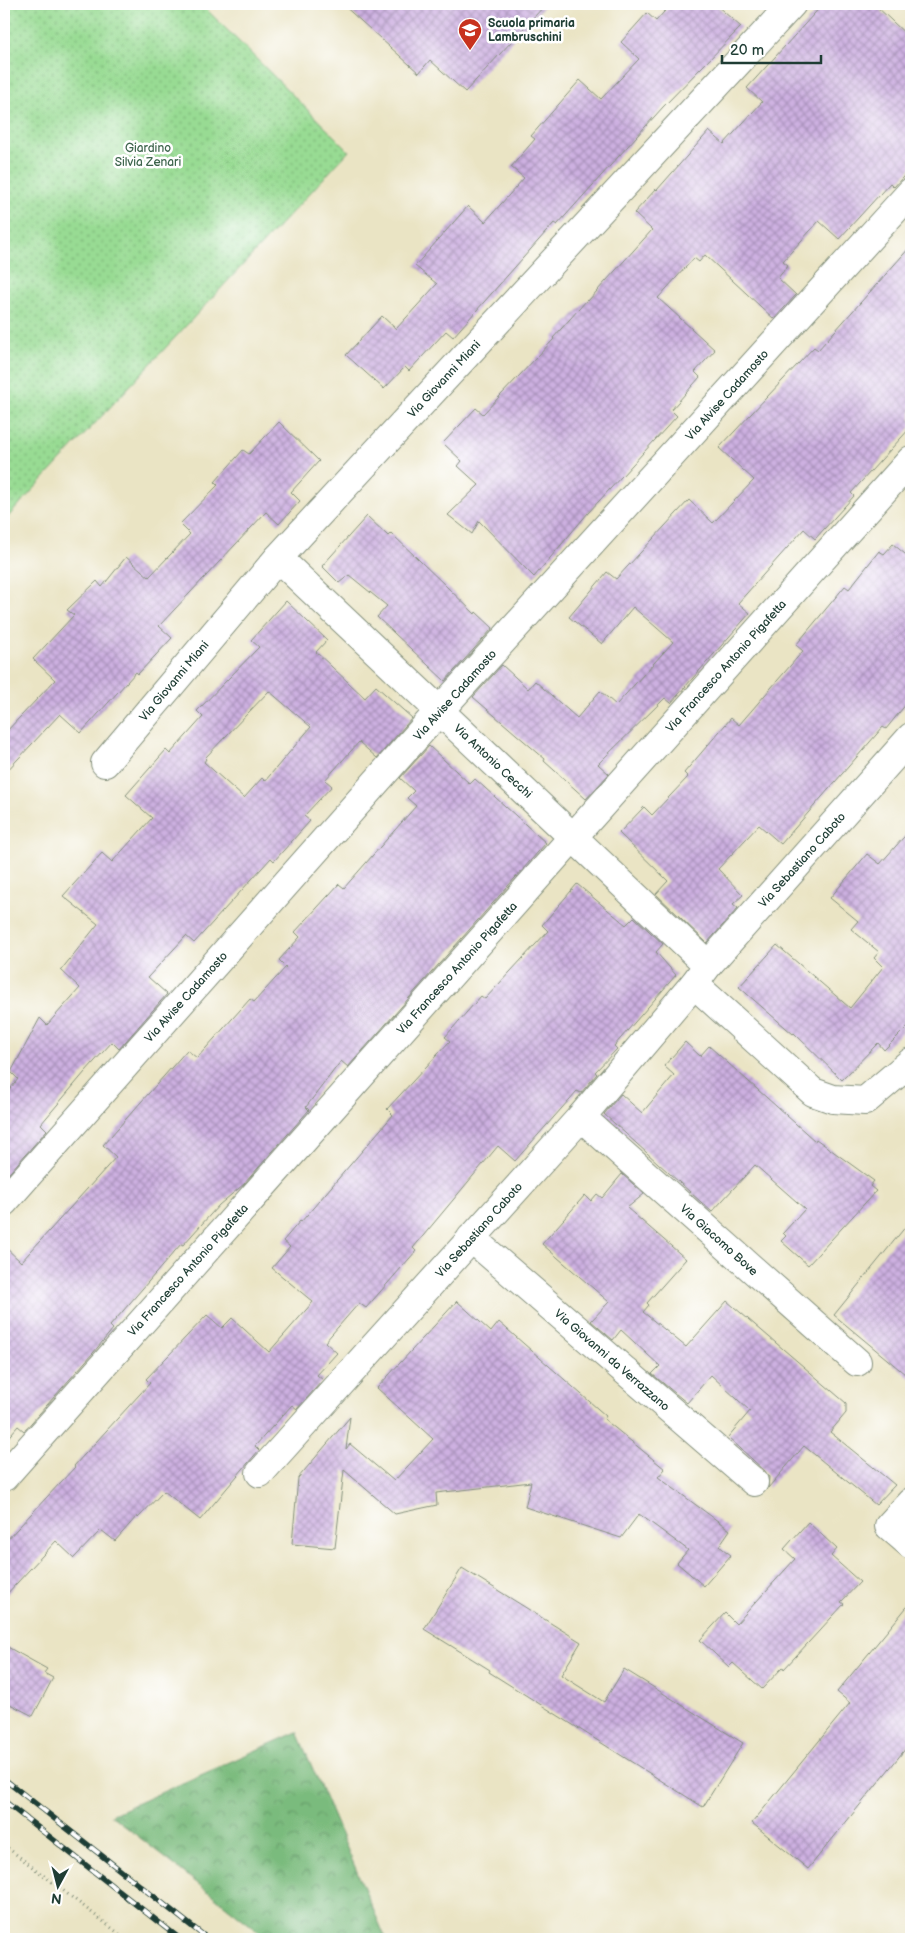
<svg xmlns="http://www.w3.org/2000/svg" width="915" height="1943" viewBox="0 0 915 1943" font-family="'Balsamiq Sans',sans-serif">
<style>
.forest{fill:url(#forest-crowns);stroke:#4c7c58}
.park{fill:url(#park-dots);stroke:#5c8c64}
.building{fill:url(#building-cross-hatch);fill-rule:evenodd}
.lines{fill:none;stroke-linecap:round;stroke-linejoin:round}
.street-casing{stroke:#84907c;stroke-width:30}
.path{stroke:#84907c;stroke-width:3;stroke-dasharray:1 4;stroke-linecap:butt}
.street{stroke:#fff;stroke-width:28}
.rail-casing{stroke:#1f3d34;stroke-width:5.5}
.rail{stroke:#fff;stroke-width:4;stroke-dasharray:11;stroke-linecap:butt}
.labels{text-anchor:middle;stroke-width:5;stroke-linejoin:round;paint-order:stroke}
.poi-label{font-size:12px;font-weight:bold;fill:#1f3d34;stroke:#fff;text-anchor:start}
.park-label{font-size:12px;fill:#3d644c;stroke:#fff}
.street-label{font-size:12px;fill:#1f3d34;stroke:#fff}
</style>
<defs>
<pattern id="forest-crowns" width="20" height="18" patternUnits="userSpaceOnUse" patternTransform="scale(1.25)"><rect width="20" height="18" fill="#7abb7d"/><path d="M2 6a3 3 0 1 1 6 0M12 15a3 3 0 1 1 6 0" fill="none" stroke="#639967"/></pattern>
<pattern id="park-dots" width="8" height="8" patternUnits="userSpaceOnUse" patternTransform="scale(1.25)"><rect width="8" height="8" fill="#98db93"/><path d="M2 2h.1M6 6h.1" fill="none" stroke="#7bb379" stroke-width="1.8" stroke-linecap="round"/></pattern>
<pattern id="building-cross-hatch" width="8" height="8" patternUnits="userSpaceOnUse" patternTransform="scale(1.25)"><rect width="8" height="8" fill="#cdb0e1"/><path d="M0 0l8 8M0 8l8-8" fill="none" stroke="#a690b7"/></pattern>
</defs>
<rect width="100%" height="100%" fill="#fff"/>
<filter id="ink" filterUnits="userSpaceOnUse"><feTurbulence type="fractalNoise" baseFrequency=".02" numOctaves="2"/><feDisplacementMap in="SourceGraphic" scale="10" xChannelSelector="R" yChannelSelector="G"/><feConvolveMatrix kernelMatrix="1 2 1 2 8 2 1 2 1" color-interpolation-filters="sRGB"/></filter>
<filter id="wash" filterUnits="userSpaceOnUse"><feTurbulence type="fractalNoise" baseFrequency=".0096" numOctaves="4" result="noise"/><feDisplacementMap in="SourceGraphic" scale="20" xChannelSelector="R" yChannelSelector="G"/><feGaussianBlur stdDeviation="1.12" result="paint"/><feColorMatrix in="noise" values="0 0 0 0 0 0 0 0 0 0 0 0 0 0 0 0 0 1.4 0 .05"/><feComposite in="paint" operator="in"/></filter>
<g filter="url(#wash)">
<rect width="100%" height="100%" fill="#eae4c4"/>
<!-- forest -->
<path class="forest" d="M297,1732L386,1939H268L111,1815Z"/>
<!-- park -->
<path class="park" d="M4,4H201L349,151L4,521Z"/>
<g id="blocks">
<!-- building -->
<g class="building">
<path d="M342,4H546L465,92L430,60L419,73Z"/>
<path d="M671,4H715L741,27L663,107L557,225L554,223L453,337L446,331L409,371L405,367L384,389L346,355L382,316L396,329L437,284L415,266L468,206L485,222L524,178L511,167L535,139L531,136L580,80L601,99L639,59L621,42L647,13L656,21Z"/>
<path d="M823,4H874L911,39V168L894,187L890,183L839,239L819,221L783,261L788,265L778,278L796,295L774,319L705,255L699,262L694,258L658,298L715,350L695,372L700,377L671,410L677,416L588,513L534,577L479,521L472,534L448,515L479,485L458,466L462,461L443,443L476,408L483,414L554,339L553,338L587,300L588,301L652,230L634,213L656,189L657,190L709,131L724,144L762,102L747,88Z"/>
<path d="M911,246V427L851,493L854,496L815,539L804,529L738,603L750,613L671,703L665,698L598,764L609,774L586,799L544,761L545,759L473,697L502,665L528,689L535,681L577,718L600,691L616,705L673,642L633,607L602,644L569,617L607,572L616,579L689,500L713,523L754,480L719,448L814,347L818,350Z"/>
<path d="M279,422L319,461L291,492L300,501L279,524L266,512L159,626L172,638L138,674L136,672L81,733L60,714L4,774V734L55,680L33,659L74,615L67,610L97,581L102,587L126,557L149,577L190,534L180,524L218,485L215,482L243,450L249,454Z"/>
<path d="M367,516L388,536L391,533L475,614L476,612L493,628L445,681L377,617L387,606L349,575L339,583L322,566Z"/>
<path d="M893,544L911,559V698L886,729L883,727L781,844L759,825L718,869L743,895L733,904L738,908L707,943L656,894L668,881L619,833L644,807L652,815L688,777L684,773L731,718L739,725L803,651L796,645L845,586L849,589L879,551L884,554Z"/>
<path d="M286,601L327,640L316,652L365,698L376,686L412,718L377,758L359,742L325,780L332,786L304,816L310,821L274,861L271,858L194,943L186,936L148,977L167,994L119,1049L112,1042L85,1072L41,1124L47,1130L4,1179V1097L18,1079L11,1072L40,1018L47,1025L80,988L61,970L98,924L63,896L102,853L112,862L152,818L126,795L166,750L170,754L203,717L197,711L259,647L251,640ZM269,691L311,727L265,781L262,778L244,798L204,762L206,759L205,758Z"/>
<path d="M429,746L470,784L475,779L546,843L348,1067L341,1061L306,1107L309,1110L244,1184L219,1205L183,1245L181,1244L110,1326L113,1329L93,1353L24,1431L18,1426L4,1442V1246L21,1262L116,1157L103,1145L187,1050L197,1058L250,999L254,1002L286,967L279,960L300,937L295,932L339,884L344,888L416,806L407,798L414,791L400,778Z"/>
<path d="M911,829V1023L884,1050L878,1043L842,1080L794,1033L793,1034L739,987L777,945L850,1008L883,967L874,958L879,952L851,929L858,921L830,898L867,854L880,864Z"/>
<path d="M577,884L626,925L634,917L663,944L656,952L676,975L614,1046L617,1049L595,1072L597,1074L581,1093L577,1091L515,1161L498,1146L413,1248L416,1251L366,1308L359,1303L325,1342L337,1353L317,1375L323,1380L297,1409L292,1405L255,1446L259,1450L200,1520L164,1491L138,1518L137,1516L115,1541L101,1530L74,1558L56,1541L4,1597V1543L75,1467L74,1466L150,1383L146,1379L207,1315L222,1328L232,1318L269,1352L313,1302L272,1268L290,1247L283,1241L300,1221L301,1222L393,1115L387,1109L450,1041L445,1037L481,996L485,999L548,931L542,925Z"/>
<path d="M685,1042L700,1056L709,1046L815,1141L816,1139L874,1181L870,1186L876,1191L808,1265L781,1241L786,1236L783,1233L805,1209L755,1165L712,1212L604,1114L621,1094L642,1113L674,1075L664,1066Z"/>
<path d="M622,1174L644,1194L627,1208L686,1259L647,1303L649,1305L643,1312L686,1347L727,1301L846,1403V1413L830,1432L895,1485L876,1505L804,1446L768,1488L769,1477L765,1471L728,1437L750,1411L711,1375L687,1403L652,1374L660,1366L621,1330L613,1340L591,1321L609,1302L542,1244L585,1195L591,1201L597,1194L602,1198Z"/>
<path d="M911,1220V1379L834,1315Z"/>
<path d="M457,1301L491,1332L499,1322L606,1416L604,1419L665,1469L658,1477L730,1530L719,1546L731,1555L704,1586L677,1563L688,1550L639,1514L621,1538L525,1507L531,1482L436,1493L437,1505L395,1514L344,1470L335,1548L292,1544L298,1478L350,1417L346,1449L350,1444L394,1481L433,1439L377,1388Z"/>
<path d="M808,1522L837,1549L831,1556L860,1582L841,1602L844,1604L784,1669L783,1667L762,1689L733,1663L729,1667L700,1640L725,1613L736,1624L795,1559L784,1549Z"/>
<path d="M462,1568L581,1642L561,1675L604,1702L624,1669L743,1743L703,1807L489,1672L490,1670L424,1629Z"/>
<path d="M911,1602V1742L808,1869L752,1823L850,1703L837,1692Z"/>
<path d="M4,1645L47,1669L44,1673L53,1678L33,1716L4,1701Z"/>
</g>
</g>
</g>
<g filter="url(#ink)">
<use href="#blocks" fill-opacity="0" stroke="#84907c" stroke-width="1"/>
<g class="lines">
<!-- street casing -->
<g class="street-casing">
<g id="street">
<path d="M278,558L708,965"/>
<path d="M105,763L278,558L792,4"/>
<path d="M694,984L813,1092L833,1099L865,1101L911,1062"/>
<path d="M581,1117L857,1362"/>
<path d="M4,1202L439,711L911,192"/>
<path d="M471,1238L754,1482"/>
<path d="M260,1473L581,1117L694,984L708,965L911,737"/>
<path d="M4,1477L573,837L911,460"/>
<path d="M911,1502L889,1526L911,1545"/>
</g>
</g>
<!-- path -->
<path class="path" d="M4,1845L126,1939"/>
<!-- street -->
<use href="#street" class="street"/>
<!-- rail casing -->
<g class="rail-casing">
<g id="rail">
<path d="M4,1779L208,1939"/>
<path d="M4,1801L180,1939"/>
</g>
</g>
<!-- rail -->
<use href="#rail" class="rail"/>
</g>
</g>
<!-- icons -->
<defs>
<g id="school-pin" transform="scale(1.25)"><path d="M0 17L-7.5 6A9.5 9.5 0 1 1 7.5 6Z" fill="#c8321e" stroke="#fff"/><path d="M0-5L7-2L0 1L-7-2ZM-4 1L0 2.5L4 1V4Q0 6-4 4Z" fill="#fff"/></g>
</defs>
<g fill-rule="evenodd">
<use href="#school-pin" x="470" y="30"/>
</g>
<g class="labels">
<!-- poi labels -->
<g class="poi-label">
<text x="488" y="27">Scuola primaria<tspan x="488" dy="14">Lambruschini</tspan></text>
</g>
<!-- park labels -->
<g class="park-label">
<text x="148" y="152">Giardino<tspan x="148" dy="14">Silvia Zenari</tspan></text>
</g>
<!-- street labels -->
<g class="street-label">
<text transform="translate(444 379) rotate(-47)" y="4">Via Giovanni Miani</text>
<text transform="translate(727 395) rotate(-48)" y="4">Via Alvise Cadamosto</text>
<text transform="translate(726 666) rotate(-48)" y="4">Via Francesco Antonio Pigafetta</text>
<text transform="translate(174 681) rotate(-50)" y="4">Via Giovanni Miani</text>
<text transform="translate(455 695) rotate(-48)" y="4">Via Alvise Cadamosto</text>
<text transform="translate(493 761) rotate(43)" y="4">Via Antonio Cecchi</text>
<text transform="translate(802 860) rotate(-48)" y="4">Via Sebastiano Caboto</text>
<text transform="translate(457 968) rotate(-48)" y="4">Via Francesco Antonio Pigafetta</text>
<text transform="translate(186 997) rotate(-48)" y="4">Via Alvise Cadamosto</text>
<text transform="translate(479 1230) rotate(-48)" y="4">Via Sebastiano Caboto</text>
<text transform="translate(719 1240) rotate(42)" y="4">Via Giacomo Bove</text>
<text transform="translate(188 1270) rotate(-48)" y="4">Via Francesco Antonio Pigafetta</text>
<text transform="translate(612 1360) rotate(41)" y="4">Via Giovanni da Verrazzano</text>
</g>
</g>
<!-- margin -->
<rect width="915" height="1943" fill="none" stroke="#fff" stroke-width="20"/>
<!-- north arrow -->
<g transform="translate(58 1886) rotate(187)" stroke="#ffffff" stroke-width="4" paint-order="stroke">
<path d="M0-4L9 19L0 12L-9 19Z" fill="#1f3d34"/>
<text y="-8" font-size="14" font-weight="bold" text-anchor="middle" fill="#1f3d34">N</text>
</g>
<!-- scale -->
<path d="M722 55v8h99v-8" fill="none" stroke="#1f3d34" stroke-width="2.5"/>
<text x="730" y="55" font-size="15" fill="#1f3d34" stroke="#ffffff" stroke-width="4" paint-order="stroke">20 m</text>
</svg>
